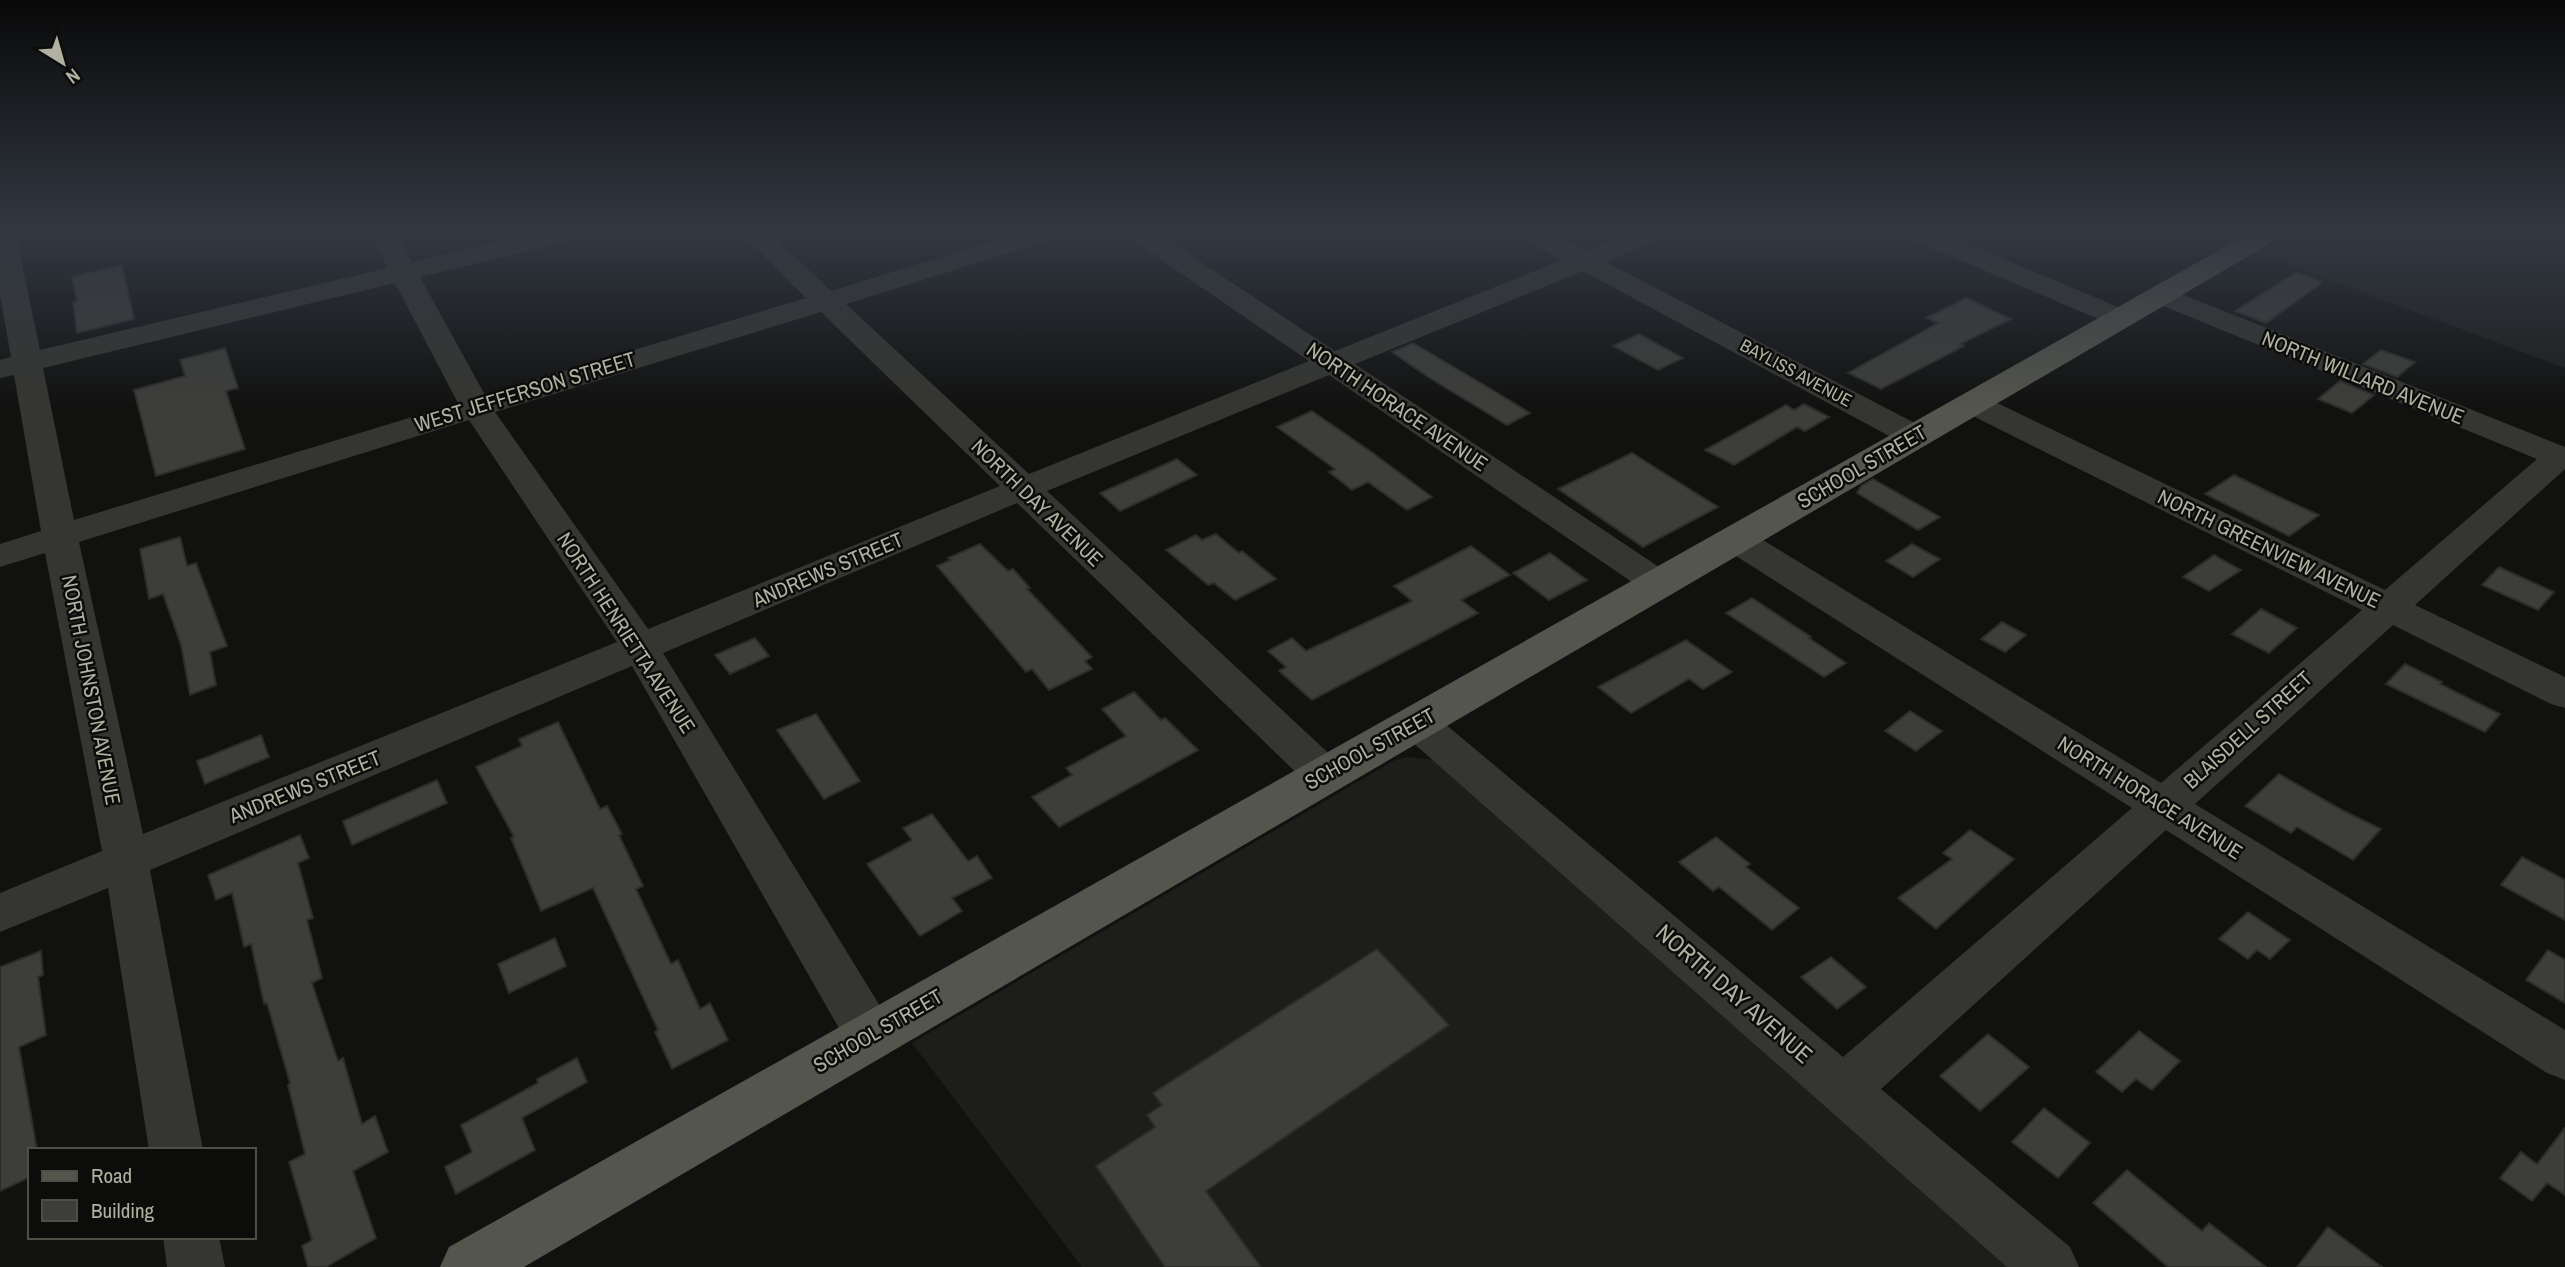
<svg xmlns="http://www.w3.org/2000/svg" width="2565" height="1267" viewBox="0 0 2565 1267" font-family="'Archivo Narrow',sans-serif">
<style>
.built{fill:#1d1e1c}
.building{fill:#3d3e3a;stroke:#2c2d2a;stroke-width:2}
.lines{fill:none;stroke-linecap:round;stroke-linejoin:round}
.minor{fill:#353631;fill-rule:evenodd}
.major{fill:#54554d;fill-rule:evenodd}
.labels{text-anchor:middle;stroke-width:5;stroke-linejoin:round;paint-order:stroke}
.far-street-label{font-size:18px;fill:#b1b1a1;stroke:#0c0c0b}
.street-label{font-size:21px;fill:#b1b1a1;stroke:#0c0c0b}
.near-street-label{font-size:24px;fill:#b1b1a1;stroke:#0c0c0b}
</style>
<rect width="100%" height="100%" fill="#111110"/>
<!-- built -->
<g class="built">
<path d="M2299,231H2565V368L2260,254Z"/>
<path d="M1408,757L1434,760L2015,1267H1082L912,1043L1395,760Z"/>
</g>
<!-- building -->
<g class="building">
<path d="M122,265L134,319L77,333L73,302L77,301L72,277Z"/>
<path d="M2297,272L2323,282L2266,323L2235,311Z"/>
<path d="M1966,298L2011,319L1960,344L1964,346L1881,389L1848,373L1938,323L1926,318Z"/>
<path d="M1639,334L1683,358L1658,370L1613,346Z"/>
<path d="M1413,343L1491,389L1530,413L1507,425L1428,377L1392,352Z"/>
<path d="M225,348L238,388L226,391L245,449L156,476L134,390L185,376L180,360Z"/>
<path d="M2381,350L2415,362L2397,377L2363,364Z"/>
<path d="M2340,381L2374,395L2352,413L2318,399Z"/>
<path d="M1804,404L1829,417L1805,431L1797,427L1734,465L1705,450L1786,405L1794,410Z"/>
<path d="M1312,411L1373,453L1432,497L1407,510L1368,482L1352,490L1329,472L1335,469L1277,427Z"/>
<path d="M1632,453L1718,507L1643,547L1558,489Z"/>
<path d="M1177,459L1197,475L1120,511L1100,493Z"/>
<path d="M2234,475L2275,495L2319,515L2289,536L2205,494Z"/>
<path d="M1873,479L1940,517L1918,530L1857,493L1861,486Z"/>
<path d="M1216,534L1239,553L1242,551L1276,579L1235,600L1214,583L1208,585L1166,550L1196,535L1202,540Z"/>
<path d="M180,537L187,566L196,563L227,646L210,652L216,685L190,695L181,645L163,594L149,599L140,549Z"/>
<path d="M980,544L1008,571L1013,569L1030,588L1027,589L1092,657L1085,661L1092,669L1049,690L1032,669L1026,672L937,566L951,560L948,558Z"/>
<path d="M1912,544L1940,559L1913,577L1886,561Z"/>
<path d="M1471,546L1510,575L1461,600L1478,613L1312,700L1279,671L1286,667L1268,651L1292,638L1306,651L1412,601L1394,586Z"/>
<path d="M1550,553L1587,580L1549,600L1513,573Z"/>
<path d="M2214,555L2241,570L2209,591L2183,577Z"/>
<path d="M2499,567L2554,592L2538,610L2482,585Z"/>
<path d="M1752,598L1811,637L1809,638L1846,663L1824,677L1726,613Z"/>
<path d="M2261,609L2297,628L2269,653L2232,634Z"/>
<path d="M2002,622L2026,635L2005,652L1981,639Z"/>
<path d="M755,638L769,656L730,674L715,655Z"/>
<path d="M1686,640L1732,672L1703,689L1689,679L1631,713L1598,687Z"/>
<path d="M2405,664L2442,682L2440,684L2500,714L2485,732L2386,684Z"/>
<path d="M1134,692L1161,720L1165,718L1198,750L1059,827L1032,797L1072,775L1066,768L1126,736L1102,709Z"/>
<path d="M1910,711L1942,731L1916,751L1885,731Z"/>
<path d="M816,714L860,781L824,799L777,730Z"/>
<path d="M558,722L600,809L607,806L622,834L619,835L643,886L636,889L671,964L678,960L700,1009L710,1003L728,1040L672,1069L655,1032L658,1030L593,888L541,911L511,838L514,837L476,767L522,746L519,739Z"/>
<path d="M261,735L269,757L205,784L197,761Z"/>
<path d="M2279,774L2344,811L2381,829L2353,860L2297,827L2291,833L2245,806Z"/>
<path d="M437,780L447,803L352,845L343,821Z"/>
<path d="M932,814L968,861L977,856L992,878L952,898L962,911L920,936L867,864L912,840L903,828Z"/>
<path d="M1970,830L2014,859L1936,929L1898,898L1952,859L1943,853Z"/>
<path d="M300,835L309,858L298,863L313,918L307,920L322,978L312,983L338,1061L343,1058L362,1124L375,1116L388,1152L353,1171L376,1238L326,1267H308L302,1246L312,1240L289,1162L305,1154L288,1085L290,1083L267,1003L264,1004L251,944L244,947L232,893L216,900L208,875Z"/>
<path d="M1716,837L1750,864L1746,867L1799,908L1772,930L1719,887L1713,891L1679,862Z"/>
<path d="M2522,857L2565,880V920L2501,885Z"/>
<path d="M2248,912L2290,940L2270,959L2257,950L2248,959L2219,939Z"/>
<path d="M555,938L566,966L509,993L498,964Z"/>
<path d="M1377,949L1449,1025L1206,1191L1261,1267H1165L1096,1166L1155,1127L1147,1115L1162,1105L1153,1093Z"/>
<path d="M2548,950L2565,960V1003L2526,980Z"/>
<path d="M41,951L43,975L38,977L46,1035L19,1047L37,1150H30V1177L0,1191V967Z"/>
<path d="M1831,957L1866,987L1837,1009L1801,977Z"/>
<path d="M2139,1031L2180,1061L2152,1090L2136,1079L2122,1092L2096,1072Z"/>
<path d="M1988,1034L2029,1067L1980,1111L1940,1076Z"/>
<path d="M577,1058L587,1082L522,1118L535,1150L456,1194L445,1167L472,1152L461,1125L538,1083L537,1079Z"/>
<path d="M2044,1108L2090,1143L2058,1178L2012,1142Z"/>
<path d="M2565,1128V1195L2547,1183L2532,1201L2500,1178L2521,1152L2537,1164Z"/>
<path d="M2127,1170L2202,1231L2209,1223L2266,1267H2168L2093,1203Z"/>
<path d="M2328,1227L2382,1267H2297Z"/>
</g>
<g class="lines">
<!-- minor -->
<g class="minor">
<path d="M0,231H15L40,350L388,268L369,231H395L412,262L544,231H589L585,237L420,277L485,395L806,298L739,231H767L831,291L1025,231H1064L1060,237L846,304L1029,474L1309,361L1128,237L1124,231H1154L1335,351L1562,260L1519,237L1515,231H1547L1586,251L1636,231H1671L1667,237L1606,262L1928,430L1932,437L1928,444L1916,447L1904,444L1583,271L1355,364L1671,575L1676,583L1671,591L1658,595L1645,591L1329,375L1047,491L1339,763L1345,774L1339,785L1324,790L1309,785L1017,503L663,653L888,1019L895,1035L888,1051L870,1057L852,1051L632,666L150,870L203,1150H149L108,888L0,932V893L102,851L45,553L0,567V544L41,531L14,375L0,378V360L11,357L0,295ZM395,283L458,403L74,520L43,368ZM821,312L1000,486L648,629L495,412ZM469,420L617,642L143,834L79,542Z"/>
<path d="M1902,231H1937L2130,312L2135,318L2130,324L2120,327L2110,324L1906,237Z"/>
<path d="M2161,286L2565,447V469L2415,605L2565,677V708L2551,704L2393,625L2195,804L2565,1030V1080L2547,1073L2166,830L1881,1089L2070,1247L2079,1267H2007L1402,733L1396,723L1402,713L1417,708L1432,713L1843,1057L2132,808L1722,547L1717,539L1722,531L1735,528L1748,531L2161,783L2362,610L1963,411L1958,404L1963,397L1974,395L1985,397L2385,590L2537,459L2151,301L2147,295L2151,289Z"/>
<path d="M163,1237H219L225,1267H167Z"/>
</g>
<!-- major -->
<path class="major" d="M2253,231H2285L2281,237L524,1267H440L449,1247Z"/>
</g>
<!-- sky -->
<linearGradient id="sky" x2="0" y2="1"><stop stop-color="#090909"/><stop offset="0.57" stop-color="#323842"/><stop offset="1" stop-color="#323842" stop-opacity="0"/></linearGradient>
<rect width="2565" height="408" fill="url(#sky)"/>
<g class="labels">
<!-- far-street labels -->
<g class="far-street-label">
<text transform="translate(1796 373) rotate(28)" y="6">BAYLISS AVENUE</text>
</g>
<!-- street labels -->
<g class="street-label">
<text transform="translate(2363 378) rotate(22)" y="7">NORTH WILLARD AVENUE</text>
<text transform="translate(525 392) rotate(-17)" y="7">WEST JEFFERSON STREET</text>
<text transform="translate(1397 407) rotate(34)" y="7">NORTH HORACE AVENUE</text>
<text transform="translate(1862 467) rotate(-30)" y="7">SCHOOL STREET</text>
<text transform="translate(1037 503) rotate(44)" y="7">NORTH DAY AVENUE</text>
<text transform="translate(2269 549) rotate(26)" y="7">NORTH GREENVIEW AVENUE</text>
<text transform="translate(828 570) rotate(-23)" y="7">ANDREWS STREET</text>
<text transform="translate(626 633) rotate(57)" y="7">NORTH HENRIETTA AVENUE</text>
<text transform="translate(91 690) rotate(79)" y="7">NORTH JOHNSTON AVENUE</text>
<text transform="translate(2248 730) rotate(-42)" y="7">BLAISDELL STREET</text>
<text transform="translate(1370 749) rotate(-29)" y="7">SCHOOL STREET</text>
<text transform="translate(305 787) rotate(-22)" y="7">ANDREWS STREET</text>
<text transform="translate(2150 798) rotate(32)" y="7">NORTH HORACE AVENUE</text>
<text transform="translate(878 1031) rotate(-30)" y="7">SCHOOL STREET</text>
</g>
<!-- near-street labels -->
<g class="near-street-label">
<text transform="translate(1734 994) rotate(41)" y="8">NORTH DAY AVENUE</text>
</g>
</g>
<!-- legend -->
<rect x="28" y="1148" width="228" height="91" fill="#0c0c0b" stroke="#4e4e47" stroke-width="2"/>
<rect x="42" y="1171" width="35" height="10" fill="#54554d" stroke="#4e4e47" stroke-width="2"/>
<text x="91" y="1183" font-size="21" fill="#b1b1a1">Road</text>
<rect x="42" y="1200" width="35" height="21" fill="#3d3e3a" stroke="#4e4e47" stroke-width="2"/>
<text x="91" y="1218" font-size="21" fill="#b1b1a1">Building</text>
<!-- north arrow -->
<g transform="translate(63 63) rotate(143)" stroke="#0c0c0b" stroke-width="5" paint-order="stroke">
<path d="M0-5L12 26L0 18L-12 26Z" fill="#b1b1a1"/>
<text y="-10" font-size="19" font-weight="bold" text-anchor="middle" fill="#b1b1a1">N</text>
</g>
</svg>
